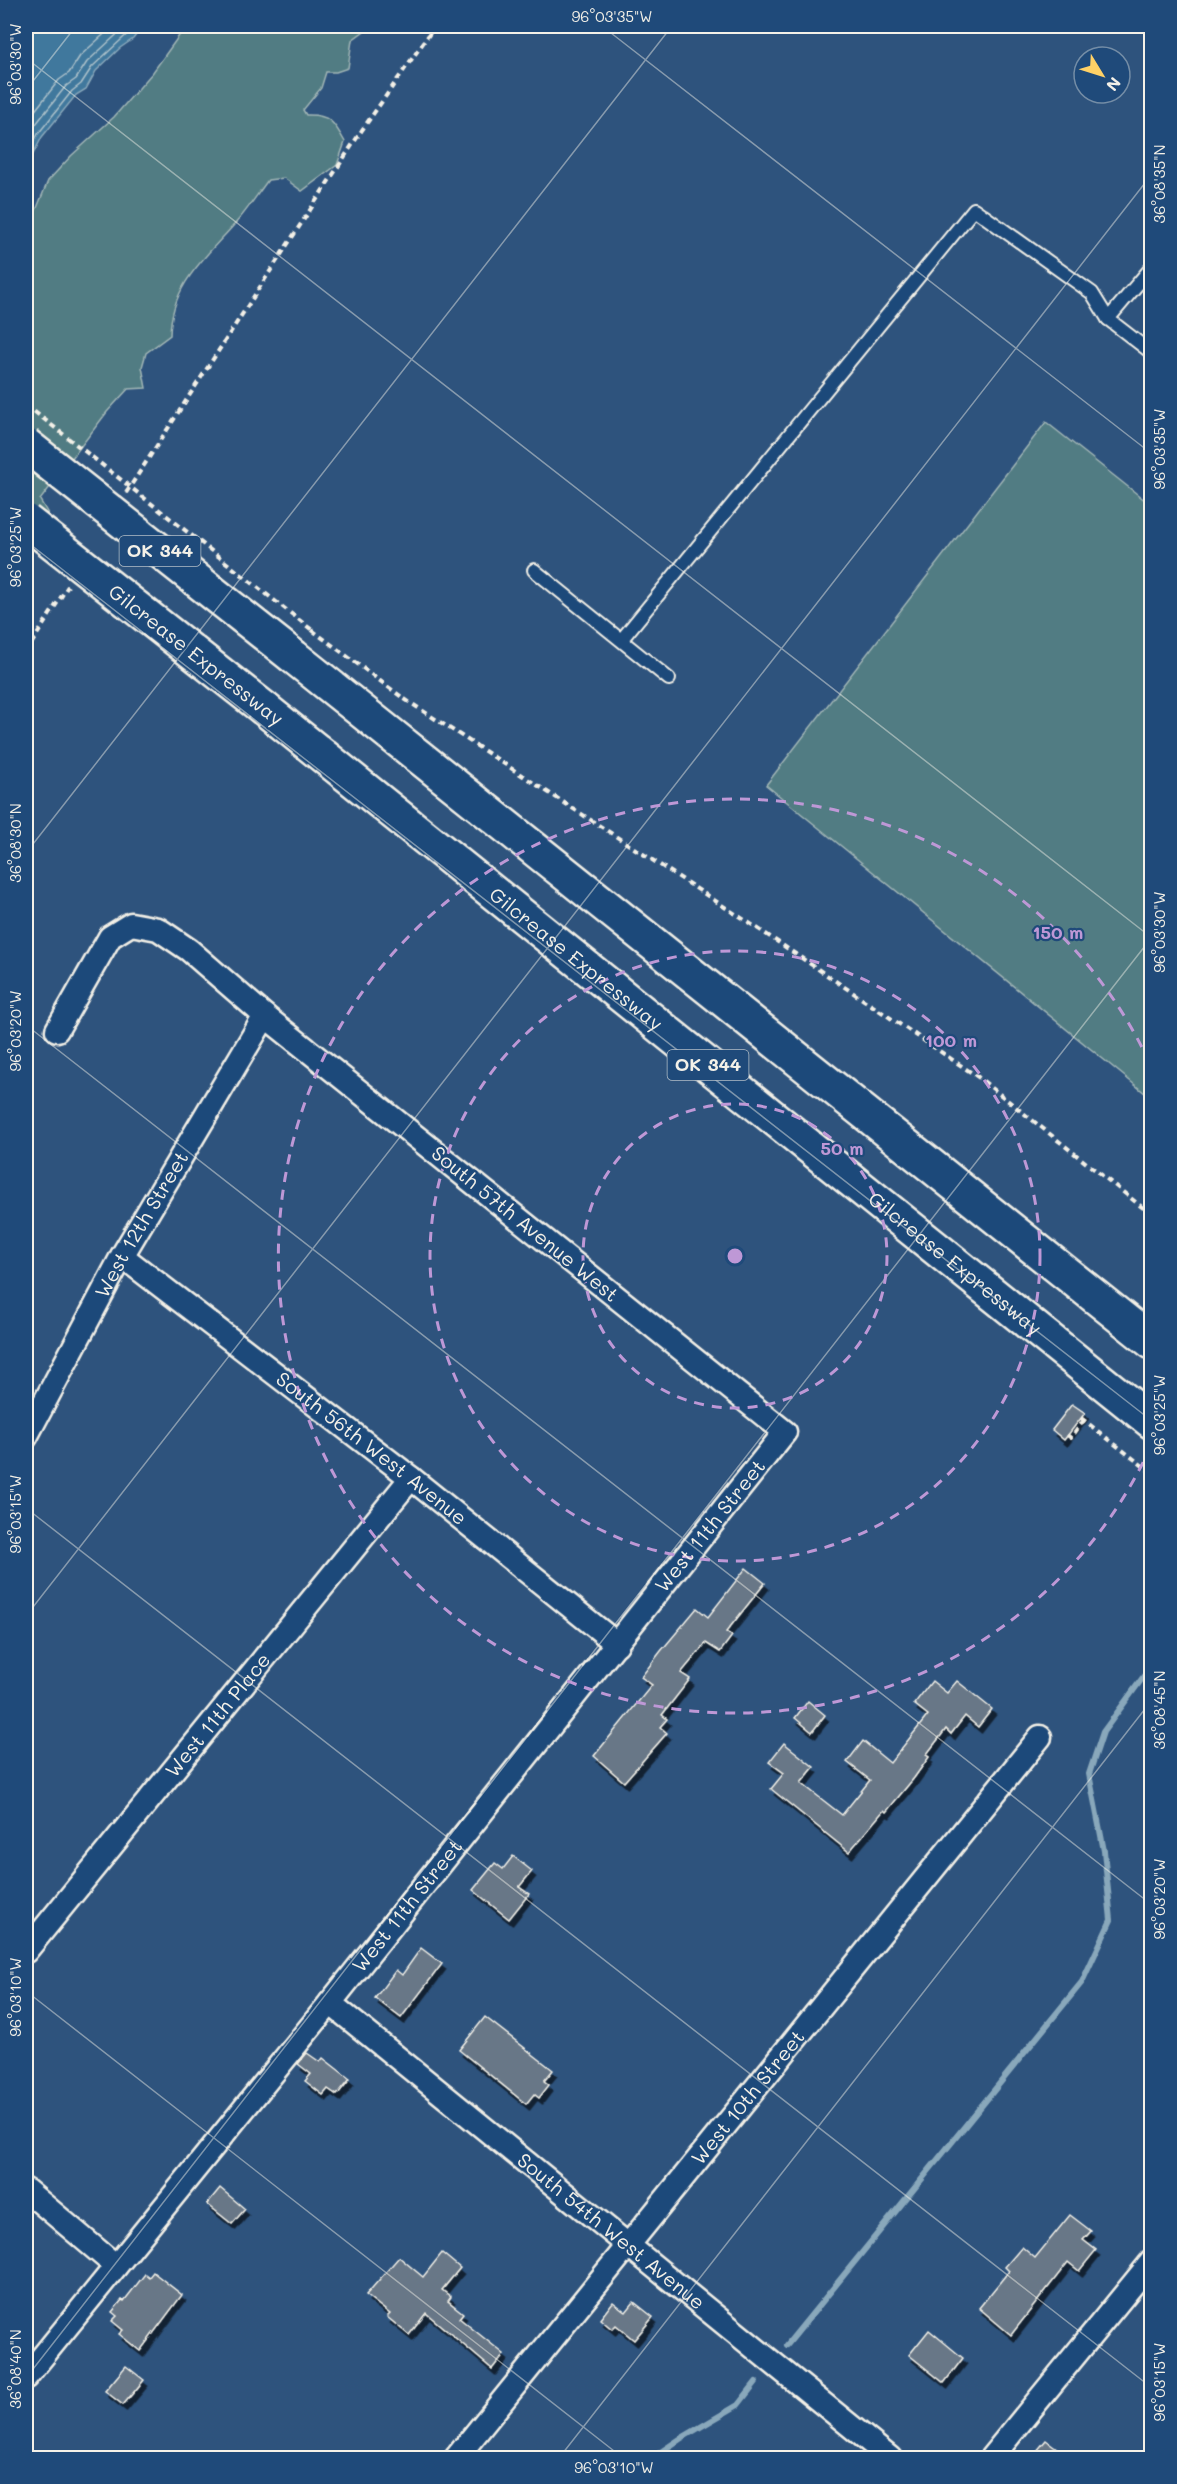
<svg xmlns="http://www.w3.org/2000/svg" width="1177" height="2484" viewBox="0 0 1177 2484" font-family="Mali,sans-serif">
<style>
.green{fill:#517c83;stroke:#a2b6b6;stroke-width:1.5}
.water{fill:#41789d;stroke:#89a8bb;stroke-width:1.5}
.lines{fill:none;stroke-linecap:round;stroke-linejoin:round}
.shore{stroke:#acc1ca;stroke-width:1.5}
.stream{stroke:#89a8bb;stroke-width:6}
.building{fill:#687787;stroke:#f4f1e8;stroke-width:1.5;filter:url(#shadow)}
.lane-casing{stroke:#f4f1e8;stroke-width:16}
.street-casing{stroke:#f4f1e8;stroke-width:27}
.highway-casing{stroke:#f4f1e8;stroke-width:38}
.path{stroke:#f4f1e8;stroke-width:4;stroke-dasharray:6 4.5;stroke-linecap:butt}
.lane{stroke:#1f4a7a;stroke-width:12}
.street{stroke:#1f4a7a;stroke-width:22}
.highway{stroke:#1f4a7a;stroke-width:33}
.highway-bridge-casing{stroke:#f4f1e8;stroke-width:38;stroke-linecap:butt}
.path-bridge{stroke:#f4f1e8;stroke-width:4;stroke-dasharray:6 4.5;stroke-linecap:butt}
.highway-bridge{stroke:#1f4a7a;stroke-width:33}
.ticks{fill:none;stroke:#f4f1e8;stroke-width:1.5;stroke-opacity:0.45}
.ring{fill:none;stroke:#be98d6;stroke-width:3;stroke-dasharray:10 8}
.labels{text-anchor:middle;stroke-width:4.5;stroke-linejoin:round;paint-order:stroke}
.shield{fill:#1f4a7a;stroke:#b4bfc7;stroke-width:1.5}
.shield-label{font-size:18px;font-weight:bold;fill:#f4f1e8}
.street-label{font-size:20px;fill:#f4f1e8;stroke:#1f4a7a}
.centre{fill:#be98d6;stroke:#1f4a7a;stroke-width:3}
.ring-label{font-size:18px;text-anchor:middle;font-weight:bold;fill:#be98d6;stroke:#1f4a7a;stroke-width:4.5;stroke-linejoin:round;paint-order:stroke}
.neatline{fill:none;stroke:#f4f1e8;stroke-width:2}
.ticks-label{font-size:15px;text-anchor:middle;fill:#f4f1e8}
</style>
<defs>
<filter id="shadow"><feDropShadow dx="3.5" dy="6" stdDeviation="0" flood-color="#0009"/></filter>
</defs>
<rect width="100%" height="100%" fill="#2e537d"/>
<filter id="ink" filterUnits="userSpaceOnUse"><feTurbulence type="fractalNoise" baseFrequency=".0167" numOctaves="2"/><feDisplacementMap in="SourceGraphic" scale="12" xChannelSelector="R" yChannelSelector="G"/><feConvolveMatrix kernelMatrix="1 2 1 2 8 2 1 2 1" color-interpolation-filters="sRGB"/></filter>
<g filter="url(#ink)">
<!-- green -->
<g class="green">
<path d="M186,26H371L352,40L348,68L336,72H326L321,88L303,110L306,115C329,114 334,122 345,142L337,165L302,191L284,178L268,180C259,192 250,206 240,218C209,255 171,282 170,335L146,353L142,367L146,388L128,389L107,412L40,500L48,514L35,531L26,539V227L37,208L48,181L71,156L114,117L153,72Z"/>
<path d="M1046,422L1151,505V1098L766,785Z"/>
</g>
<!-- water -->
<path class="water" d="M26,26H143L133,39L120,48L96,71L86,89L76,95L42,137L26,168Z"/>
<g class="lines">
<!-- shore -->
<g class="shore">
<path d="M26,122L59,80L69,73L80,56L113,26"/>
<path d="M26,140L32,129L66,86L76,79L87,62L126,26"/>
<path d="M26,156L38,134L72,91L81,84L92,67L136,26"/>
</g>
<!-- stream -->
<g class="stream">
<path d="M787,2345L1082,1982L1111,1920L1104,1851L1089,1774L1103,1732L1144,1676L1152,1671"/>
<path d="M652,2458L680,2439L738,2405L756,2382"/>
</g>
</g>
<!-- building -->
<g class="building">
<path d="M1072,1404L1085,1413L1064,1440L1052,1430Z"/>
<path d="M746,1568L765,1583L726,1632L732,1636L720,1652L706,1643L681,1673L690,1679L662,1715L667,1719L660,1727L667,1733L624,1782L594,1756L652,1685L641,1677L661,1651L697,1608L708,1617Z"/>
<path d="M932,1681L947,1693L957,1681L992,1709L978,1727L965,1716L951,1734L946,1729L926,1755L929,1757L914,1778L886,1812L884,1810L849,1852L771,1789L784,1773L769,1762L784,1743L814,1767L801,1783L842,1815L870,1780L847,1762L863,1741L890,1763L928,1715L914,1704Z"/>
<path d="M808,1701L825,1715L812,1732L795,1718Z"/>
<path d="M513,1856L532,1871L519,1887L529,1894L509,1919L473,1890L495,1863L503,1869Z"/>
<path d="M421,1948L442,1964L401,2018L375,1998L396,1970L402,1975Z"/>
<path d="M485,2017L553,2070L544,2081L549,2085L539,2098L534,2094L526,2104L459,2050Z"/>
<path d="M307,2053L320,2062L323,2058L350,2079L337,2095L328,2089L323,2095L305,2081L311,2074L298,2064Z"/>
<path d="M220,2188L245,2209L232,2224L207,2204Z"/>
<path d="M1070,2215L1091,2231L1083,2240L1096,2250L1079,2271L1068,2262L1011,2335L979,2308L1009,2271L1005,2267L1022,2247L1035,2258Z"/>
<path d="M442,2253L460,2268L442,2290L451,2297L448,2301L463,2313L459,2318L504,2354L492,2369L426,2313L409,2335L387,2317L390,2314L366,2295L399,2257L423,2277Z"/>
<path d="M153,2272L182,2295L140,2351L119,2334L123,2330L112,2321L117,2316L112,2312L122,2300L124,2301L145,2274L149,2277Z"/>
<path d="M613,2302L626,2312L634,2302L653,2317L634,2340L616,2325L612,2329L600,2319Z"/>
<path d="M929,2330L963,2358L944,2383L909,2355Z"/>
<path d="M126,2366L144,2380L123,2405L105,2391Z"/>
<path d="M1046,2440L1070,2458H1031Z"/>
</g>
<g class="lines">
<!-- lane casing -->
<g class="lane-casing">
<g id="lane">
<path d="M1152,267L1108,319L1152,353"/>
<path d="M534,570L669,679"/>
<path d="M622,639L974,209L1092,293L1108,319"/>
</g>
</g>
<!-- street casing -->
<g class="street-casing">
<g id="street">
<path id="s1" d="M122,1256L411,1478L617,1644"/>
<path id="s2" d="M26,1437L122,1256L265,1016"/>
<path id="s3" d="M26,1951L411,1478"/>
<path id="s4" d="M330,2003L890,2458"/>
<path d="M26,2190L116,2266"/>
<path id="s5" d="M26,2377L330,2003L785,1432L265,1016L189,950L158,929L131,924L110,937L57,1030"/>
<path id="s6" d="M456,2458L1040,1737"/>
<path d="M991,2458L1152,2261"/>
</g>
</g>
<!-- highway casing -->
<g class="highway-casing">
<g id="highway">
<path d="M294,657L1152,1342"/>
<path id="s7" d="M265,709L1152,1422"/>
</g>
</g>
<!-- path -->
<g class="path">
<path d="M126,493L362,130L435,26"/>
<path d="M312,630L403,698L757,928L978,1077L1152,1215"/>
<path d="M26,652L68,586"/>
<path d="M1081,1418L1152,1473"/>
<path d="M1067,1435L1071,1438L1084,1420"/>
</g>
<!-- lane -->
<use href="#lane" class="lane"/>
<!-- street -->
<use href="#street" class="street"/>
<!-- highway -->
<use href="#highway" class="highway"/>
<!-- highway-bridge casing -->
<g class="highway-bridge-casing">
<g id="highway-bridge">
<path d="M26,445L294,657"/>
<path d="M26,521L265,709"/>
</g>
</g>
<!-- path-bridge -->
<path class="path-bridge" d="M26,405L312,630"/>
<!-- highway-bridge -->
<use href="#highway-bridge" class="highway-bridge"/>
</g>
</g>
<!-- ticks -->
<path class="ticks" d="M602,26L1152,454M26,58L1152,938M26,90L76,26M26,541L1152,1421M26,853L672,26M26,1025L1152,1905M26,1508L1152,2388M26,1616L1152,174M26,1991L623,2458M26,2378L1152,937M559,2458L1152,1700"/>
<!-- distance rings -->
<g class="ring">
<circle cx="735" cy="1256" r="152"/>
<circle cx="735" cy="1256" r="305"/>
<path d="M1151 1446A457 457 0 1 1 1151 1066"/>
</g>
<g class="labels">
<!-- shield labels -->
<g class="shield">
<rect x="119.5" y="536" width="81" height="30" rx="4.5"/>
<rect x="667.5" y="1050" width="81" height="30" rx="4.5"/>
</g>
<g class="shield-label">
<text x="160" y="557">OK 344</text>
<text x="708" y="1071">OK 344</text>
</g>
<!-- street labels -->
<g class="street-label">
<text transform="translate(196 655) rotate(38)" y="7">Gilcrease Expressway</text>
<text dy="7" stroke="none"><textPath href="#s7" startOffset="399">Gilcrease Expressway</textPath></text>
<text transform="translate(525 1224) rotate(39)" y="7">South 57th Avenue West</text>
<text dy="7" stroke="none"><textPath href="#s2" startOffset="242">West 12th Street</textPath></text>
<text dy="7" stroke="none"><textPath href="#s7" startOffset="885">Gilcrease Expressway</textPath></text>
<text dy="7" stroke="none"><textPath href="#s1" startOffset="315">South 56th West Avenue</textPath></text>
<text dy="7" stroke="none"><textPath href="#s5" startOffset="1092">West 11th Street</textPath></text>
<text dy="7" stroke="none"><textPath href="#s3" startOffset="304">West 11th Place</textPath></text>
<text dy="7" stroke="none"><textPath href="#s5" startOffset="606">West 11th Street</textPath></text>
<text dy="7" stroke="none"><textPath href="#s6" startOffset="464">West 10th Street</textPath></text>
<text dy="7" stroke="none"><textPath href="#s4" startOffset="362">South 54th West Avenue</textPath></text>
</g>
</g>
<circle cx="735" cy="1256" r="9" class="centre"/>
<g class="ring-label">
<text x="1058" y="939">150 m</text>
<text x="951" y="1047">100 m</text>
<text x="842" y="1155">50 m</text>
</g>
<!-- margin -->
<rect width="1177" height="2484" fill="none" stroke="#1f4a7a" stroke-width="66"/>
<!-- north arrow -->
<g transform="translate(1102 75) rotate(128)"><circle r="28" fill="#1f4a7a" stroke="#748da6" stroke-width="1.5"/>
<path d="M0-4.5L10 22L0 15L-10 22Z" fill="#ffd166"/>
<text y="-9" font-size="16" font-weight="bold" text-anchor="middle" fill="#f4f1e8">N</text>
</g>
<rect x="33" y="33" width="1111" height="2418" class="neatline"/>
<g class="ticks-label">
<text x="612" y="22">96°03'35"W</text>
<text transform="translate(16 64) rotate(-90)" y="5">96°03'30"W</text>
<text transform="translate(1160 184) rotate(-90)" y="5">36°08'35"N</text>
<text transform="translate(1160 449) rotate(-90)" y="5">96°03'35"W</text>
<text transform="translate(16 547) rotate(-90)" y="5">96°03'25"W</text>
<text transform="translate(16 843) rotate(-90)" y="5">36°08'30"N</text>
<text transform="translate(1160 932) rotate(-90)" y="5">96°03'30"W</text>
<text transform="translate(16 1031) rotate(-90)" y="5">96°03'20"W</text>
<text transform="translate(1160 1415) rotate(-90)" y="5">96°03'25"W</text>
<text transform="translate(16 1514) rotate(-90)" y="5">96°03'15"W</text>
<text transform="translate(1160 1710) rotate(-90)" y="5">36°08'45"N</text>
<text transform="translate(1160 1899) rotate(-90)" y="5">96°03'20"W</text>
<text transform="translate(16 1997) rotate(-90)" y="5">96°03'10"W</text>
<text transform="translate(16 2369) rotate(-90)" y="5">36°08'40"N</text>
<text transform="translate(1160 2382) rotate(-90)" y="5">96°03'15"W</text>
<text x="614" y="2473">96°03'10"W</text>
</g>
</svg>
